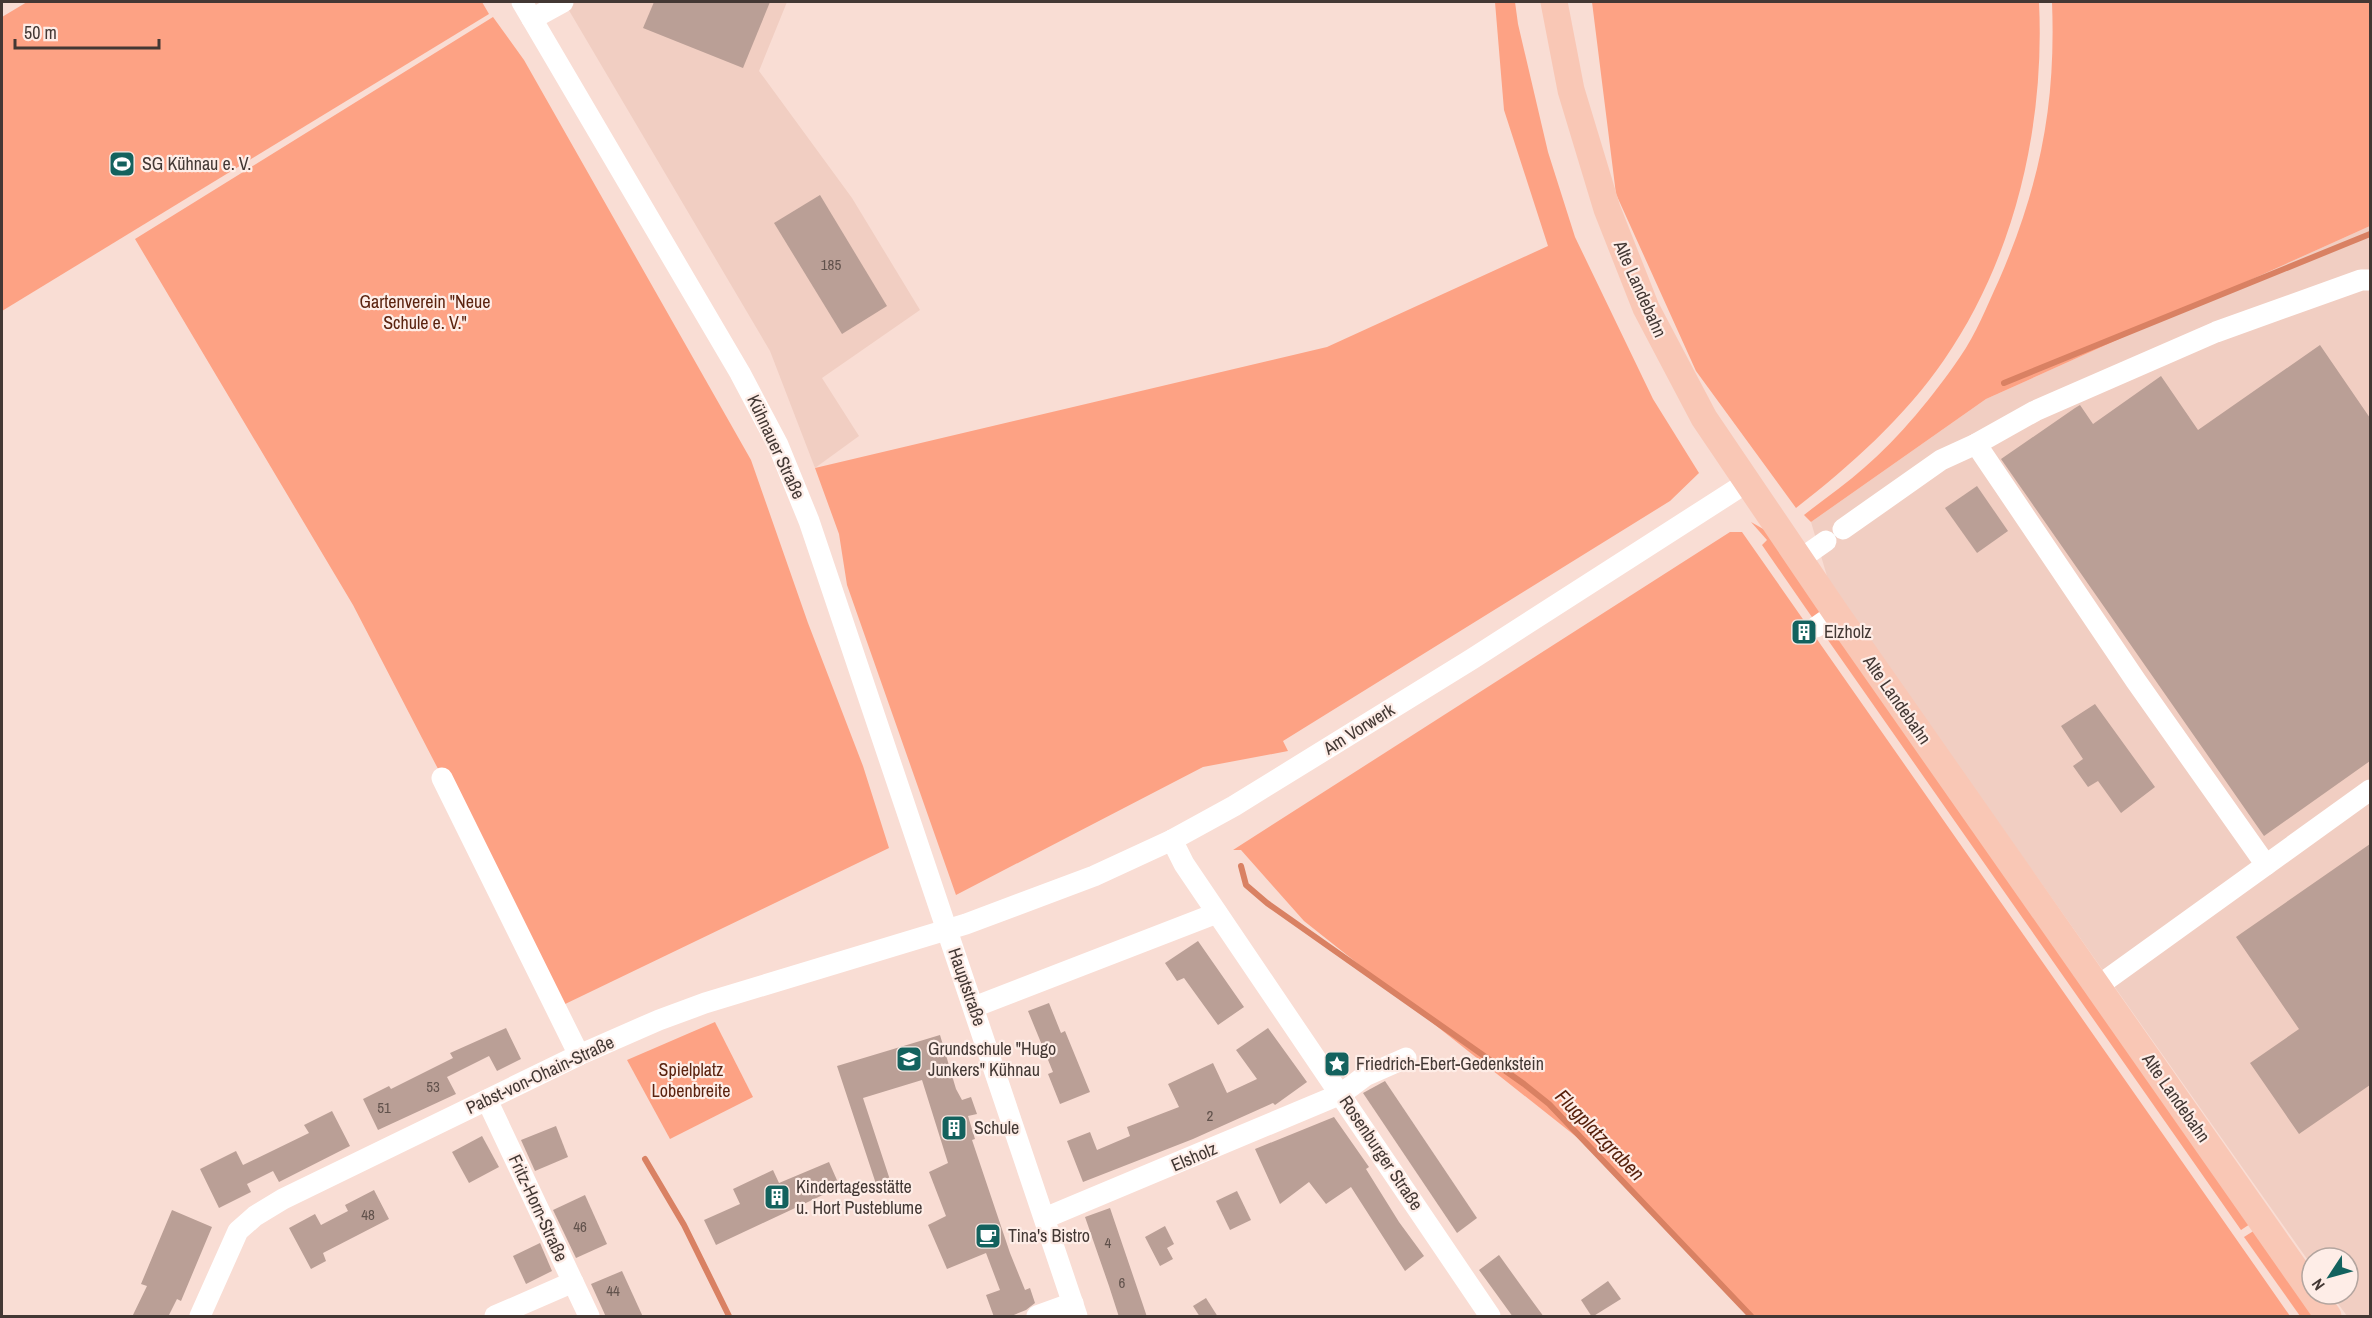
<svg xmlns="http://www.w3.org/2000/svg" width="2372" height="1318" viewBox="0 0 2372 1318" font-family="'Archivo Narrow',sans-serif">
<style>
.built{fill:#f1cec2}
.green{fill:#fda284}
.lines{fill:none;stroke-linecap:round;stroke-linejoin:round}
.stream{stroke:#d98163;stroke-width:6}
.building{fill:#ba9f96}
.minor{stroke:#fff;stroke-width:21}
.major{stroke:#f9c7b5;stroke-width:27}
.labels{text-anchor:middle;stroke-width:4.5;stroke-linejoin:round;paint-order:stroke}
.number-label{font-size:15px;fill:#61524c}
.poi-label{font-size:18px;fill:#433834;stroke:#feede7;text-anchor:start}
.street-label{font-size:18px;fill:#433834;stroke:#feede7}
.park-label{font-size:18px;fill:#5b230f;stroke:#feede7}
.water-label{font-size:20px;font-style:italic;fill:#561f0a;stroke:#feede7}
</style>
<rect width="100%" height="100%" fill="#f9ddd4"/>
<!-- built -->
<g class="built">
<path d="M564,2H787L759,71L852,198L920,310L822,378L859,436L815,468L770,351Z"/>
<path d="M2370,226V1316H2347L2331,1294H2348V1258H2312V1266L1829,583L1811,522L1986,399Z"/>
</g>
<!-- green -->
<g class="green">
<path d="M27,2H482L489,14L2,311V17Z"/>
<path d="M1495,2H1515L1518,24L1548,152L1575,237L1653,399L1699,473L1670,501L1283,741L1288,751L1203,767L956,895L847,585L839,534L815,468L1327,347L1548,246L1504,110Z"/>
<path d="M1592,2H2039C2045,126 2015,257 1944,360C1905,417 1850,466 1796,508L1696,371L1616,194Z"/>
<path d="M2052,2H2370V226L1986,399L1811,522L1804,515C1824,499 1846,484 1865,467C1898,439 1935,394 1960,357C1976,334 1987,306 1999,280C2040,185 2056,105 2052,2Z"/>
<path d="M493,17L524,60L751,460L808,623L863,766L889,848L561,1006L353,605L135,239Z"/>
<path d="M1751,522L1765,530L2250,1224L2241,1230L1816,623L1762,545L1767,540Z"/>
<path d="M1730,532H1742L2290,1316H1752L1593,1150L1304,921L1241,850H1233Z"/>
<path d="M715,1022L753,1097L670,1139L627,1060Z"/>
<path d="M2255,1230L2315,1316H2300L2244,1237Z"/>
</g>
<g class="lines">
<!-- stream -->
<g class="stream">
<path d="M2004,383L2370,234"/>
<path d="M1241,866L1246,885L1267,903L1524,1084L1549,1104L1751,1316"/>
<path d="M645,1159L684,1225L729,1316"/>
</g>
</g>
<!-- building -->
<g class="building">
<path d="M654,2H770L743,68L643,28Z"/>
<path d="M820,195L887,306L842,334L774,223Z"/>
<path d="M2320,345L2370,418V761L2264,836L2001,459L2075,408L2080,405L2093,424L2161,376L2198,430Z"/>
<path d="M1977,486L2008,531L1977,553L1945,508Z"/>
<path d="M2095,704L2155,787L2121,813L2098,781L2088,787L2073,766L2083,759L2061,726Z"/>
<path d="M2370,844V1085L2299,1134L2250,1063L2299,1029L2236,937Z"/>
<path d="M1198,941L1244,1007L1218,1025L1184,978L1177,981L1165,963Z"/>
<path d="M1049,1003L1061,1033L1065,1031L1090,1092L1060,1104L1048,1074L1053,1072L1028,1011Z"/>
<path d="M506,1028L521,1059L497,1071L489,1056L447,1077L456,1094L378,1130L363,1099L389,1086L391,1089L453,1058L450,1053Z"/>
<path d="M1268,1028L1307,1082L1275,1105L1273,1103L1193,1139L1083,1182L1067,1141L1090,1132L1097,1150L1130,1136L1127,1127L1179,1107L1168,1084L1213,1063L1227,1093L1257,1079L1236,1050Z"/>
<path d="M940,1035L956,1089L962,1100L971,1097L977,1114L968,1116L975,1139L972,1140L1010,1253L1025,1290L1030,1288L1035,1303L1026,1310L1009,1317H994L986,1295L1000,1290L986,1253L947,1269L928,1225L946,1216L929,1172L948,1163L922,1080L863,1098L892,1186L878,1190L837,1066Z"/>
<path d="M1385,1081L1477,1218L1457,1233L1363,1093Z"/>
<path d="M332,1111L350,1146L279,1182L273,1171L247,1184L251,1192L219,1208L200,1169L236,1151L243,1165L309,1133L304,1125Z"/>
<path d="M1334,1117L1369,1167L1366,1169L1399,1222L1424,1256L1405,1271L1351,1187L1326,1204L1309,1182L1280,1204L1255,1149Z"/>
<path d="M556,1126L568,1157L535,1171L521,1140Z"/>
<path d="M482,1136L499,1167L469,1183L452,1152Z"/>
<path d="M829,1162L840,1187L716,1245L704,1220L740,1204L733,1189L773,1170L779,1183Z"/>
<path d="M374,1190L389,1219L323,1253L326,1261L311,1269L289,1228L315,1214L321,1225L348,1211L345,1205Z"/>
<path d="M1237,1191L1251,1220L1230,1230L1216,1201Z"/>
<path d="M585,1195L607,1244L576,1258L553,1210Z"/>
<path d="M1110,1208L1143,1305L1147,1317H1119L1109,1286L1085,1217Z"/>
<path d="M172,1210L212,1227L181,1301L177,1299L168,1317H132L147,1286L141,1284Z"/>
<path d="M1165,1226L1174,1244L1167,1248L1173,1259L1160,1266L1145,1237Z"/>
<path d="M540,1243L552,1271L526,1284L513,1256Z"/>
<path d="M1499,1255L1522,1287L1544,1317H1513L1479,1270Z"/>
<path d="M622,1271L643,1317H606L591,1284Z"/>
<path d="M1608,1281L1621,1299L1592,1317L1581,1300Z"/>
<path d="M1206,1298L1218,1317H1200L1193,1306Z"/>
</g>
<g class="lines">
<!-- minor -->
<g class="minor">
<path d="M522,2L740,373L778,445L809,521L1077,1316"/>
<path d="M532,19L563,2"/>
<path d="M1976,444L2136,681L2266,865"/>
<path d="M1843,529L1941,460L1976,444L2035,411L2216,332L2361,280H2370"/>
<path d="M1799,560L1826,541"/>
<path d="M1816,627L1836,613"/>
<path d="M442,778L579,1055"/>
<path d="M1172,840L1184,864L1490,1316"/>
<path d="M2098,986L2370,790"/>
<path d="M974,1007L1217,913"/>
<path d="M487,1100L589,1316"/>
<path d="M1045,1218L1341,1094L1365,1076L1406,1058"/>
<path d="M200,1316L238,1231L255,1216L283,1199L579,1055L659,1020L705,1003L966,924L1094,876L1172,840L1234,806L1472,659L1746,483"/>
<path d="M495,1316L573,1282"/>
<path d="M1037,1316L1073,1303"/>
</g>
<!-- major -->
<path class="major" d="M1554,2L1571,90L1607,209L1646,308L1704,418L1836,613L2328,1316"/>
</g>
<!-- icons -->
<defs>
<g id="stadium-square" transform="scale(1.35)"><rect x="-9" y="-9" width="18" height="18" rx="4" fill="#13625e" stroke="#feede7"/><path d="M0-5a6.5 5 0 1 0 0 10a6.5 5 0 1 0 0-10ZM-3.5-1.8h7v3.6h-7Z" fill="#fff"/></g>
<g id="building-square" transform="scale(1.35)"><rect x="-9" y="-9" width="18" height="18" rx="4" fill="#13625e" stroke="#feede7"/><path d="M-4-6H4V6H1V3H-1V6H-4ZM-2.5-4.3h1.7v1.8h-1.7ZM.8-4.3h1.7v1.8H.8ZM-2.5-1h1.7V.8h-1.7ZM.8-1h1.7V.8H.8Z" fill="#fff"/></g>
<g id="school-square" transform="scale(1.35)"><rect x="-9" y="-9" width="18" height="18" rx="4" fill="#13625e" stroke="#feede7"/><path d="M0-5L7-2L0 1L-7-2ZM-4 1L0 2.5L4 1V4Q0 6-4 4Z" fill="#fff"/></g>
<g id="sight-square" transform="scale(1.35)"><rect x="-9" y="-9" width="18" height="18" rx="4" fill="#13625e" stroke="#feede7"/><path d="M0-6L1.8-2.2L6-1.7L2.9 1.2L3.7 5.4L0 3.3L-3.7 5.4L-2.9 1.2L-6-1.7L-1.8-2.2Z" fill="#fff"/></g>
<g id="cafe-square" transform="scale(1.35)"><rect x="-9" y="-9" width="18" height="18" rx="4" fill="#13625e" stroke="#feede7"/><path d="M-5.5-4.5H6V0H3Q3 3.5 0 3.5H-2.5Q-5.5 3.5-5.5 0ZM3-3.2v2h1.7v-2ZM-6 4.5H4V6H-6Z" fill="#fff"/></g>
</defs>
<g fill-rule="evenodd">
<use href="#stadium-square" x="122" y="164"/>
<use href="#building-square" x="1804" y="632"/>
<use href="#school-square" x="909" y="1059"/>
<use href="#sight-square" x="1337" y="1064"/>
<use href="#building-square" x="954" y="1128"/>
<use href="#building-square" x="777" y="1197"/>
<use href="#cafe-square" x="988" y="1236"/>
</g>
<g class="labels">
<!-- number labels -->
<g class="number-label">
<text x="831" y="270">185</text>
<text x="433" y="1092">53</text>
<text x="384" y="1113">51</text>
<text x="1210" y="1121">2</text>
<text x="368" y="1220">48</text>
<text x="580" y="1232">46</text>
<text x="1108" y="1248">4</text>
<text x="1122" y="1288">6</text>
<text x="613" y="1296">44</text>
</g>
<!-- poi labels -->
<g class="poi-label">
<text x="142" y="170">SG Kühnau e. V.</text>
<text x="1824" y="638">Elzholz</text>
<text x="928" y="1055">Grundschule "Hugo<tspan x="928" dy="21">Junkers" Kühnau</tspan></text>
<text x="1356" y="1070">Friedrich-Ebert-Gedenkstein</text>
<text x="974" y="1134">Schule</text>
<text x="796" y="1193">Kindertagesstätte<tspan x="796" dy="21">u. Hort Pusteblume</tspan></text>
<text x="1008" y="1242">Tina's Bistro</text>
</g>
<!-- street labels -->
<g class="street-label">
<text transform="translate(1640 289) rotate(66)" y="6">Alte Landebahn</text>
<text transform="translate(776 447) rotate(65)" y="6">Kühnauer Straße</text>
<text transform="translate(1897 700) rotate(55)" y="6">Alte Landebahn</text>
<text transform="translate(1359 729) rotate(-32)" y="6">Am Vorwerk</text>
<text transform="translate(967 987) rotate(71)" y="6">Hauptstraße</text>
<text transform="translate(540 1075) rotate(-25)" y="6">Pabst-von-Ohain-Straße</text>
<text transform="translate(2176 1098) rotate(55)" y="6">Alte Landebahn</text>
<text transform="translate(1381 1153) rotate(56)" y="6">Rosenburger Straße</text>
<text transform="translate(1194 1157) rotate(-23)" y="6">Elsholz</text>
<text transform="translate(538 1208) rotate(65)" y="6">Fritz-Horn-Straße</text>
</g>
<!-- park labels -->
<g class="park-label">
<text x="425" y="308">Gartenverein "Neue<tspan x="425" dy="21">Schule e. V."</tspan></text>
<text x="691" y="1076">Spielplatz<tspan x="691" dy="21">Lobenbreite</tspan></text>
</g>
<!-- water labels -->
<g class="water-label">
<text transform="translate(1600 1135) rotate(46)" y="7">Flugplatzgraben</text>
</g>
</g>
<!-- border -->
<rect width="2372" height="1318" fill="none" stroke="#433834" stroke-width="6"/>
<!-- north arrow -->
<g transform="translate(2330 1276) rotate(234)"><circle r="28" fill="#feede7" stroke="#b3a59f" stroke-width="1.5"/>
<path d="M0-4.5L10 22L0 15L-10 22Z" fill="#13625e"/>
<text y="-9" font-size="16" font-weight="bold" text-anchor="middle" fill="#433834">N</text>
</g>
<!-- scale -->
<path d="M15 39v9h144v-9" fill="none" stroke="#433834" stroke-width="3"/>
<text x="24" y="39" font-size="18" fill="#433834" stroke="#feede7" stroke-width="4.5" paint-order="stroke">50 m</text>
</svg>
